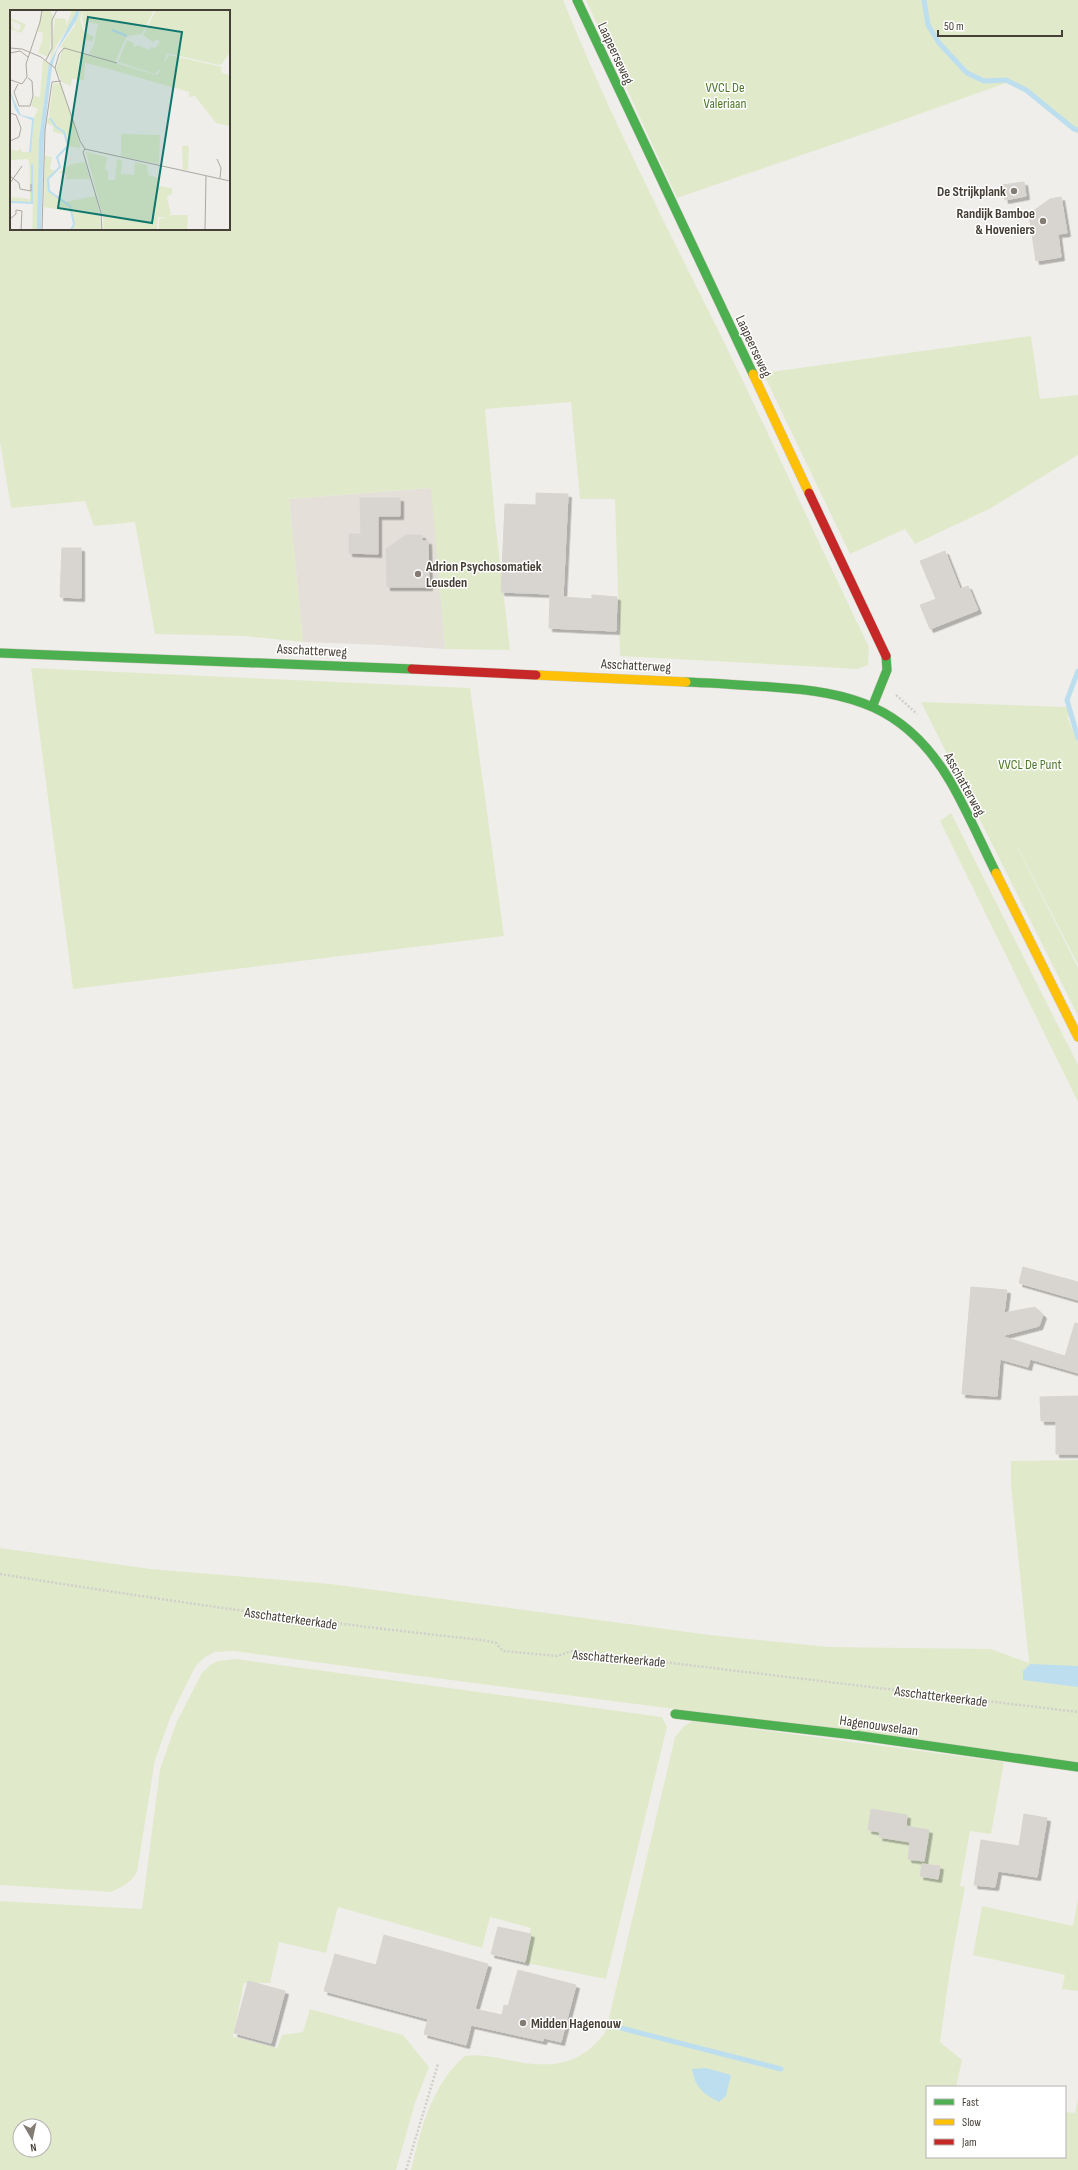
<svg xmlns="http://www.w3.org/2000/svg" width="1078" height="2170" viewBox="0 0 1078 2170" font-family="'Sofia Sans Condensed',sans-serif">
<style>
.residential{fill:#e4dfd8}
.green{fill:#e0eacb;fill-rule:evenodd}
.water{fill:#bcdeee}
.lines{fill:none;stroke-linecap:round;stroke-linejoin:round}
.stream{stroke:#bcdeee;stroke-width:5}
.building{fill:#d8d5d1;stroke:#d8d5d0;filter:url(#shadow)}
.fast-casing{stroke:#cfcac1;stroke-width:10}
.slow-casing{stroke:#cfcac1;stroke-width:10}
.jam-casing{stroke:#cfcac1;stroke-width:10}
.path{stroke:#d1cecb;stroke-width:2.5;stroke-dasharray:2 2;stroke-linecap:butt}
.fast{stroke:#4caf50;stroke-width:9}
.slow{stroke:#ffc107;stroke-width:9}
.jam{stroke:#c62828;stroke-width:9}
.poi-dot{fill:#827c75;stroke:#fff;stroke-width:1.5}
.labels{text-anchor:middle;stroke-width:3;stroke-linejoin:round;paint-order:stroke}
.street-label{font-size:14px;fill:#463f36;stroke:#fff}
.park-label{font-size:14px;fill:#4e772b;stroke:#fff}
.poi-label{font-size:14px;font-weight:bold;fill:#463f36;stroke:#fff;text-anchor:end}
.inset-river{fill:none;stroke:#bcdeee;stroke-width:2}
.inset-road{fill:none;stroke:#aca8a2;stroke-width:1}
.view{fill:#0f766e;fill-opacity:0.15;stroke:#0f766e;stroke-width:2}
.inset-edge{fill:none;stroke:#463f36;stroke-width:2}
</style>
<defs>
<filter id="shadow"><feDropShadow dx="3.5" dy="3.5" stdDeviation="0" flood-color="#0004"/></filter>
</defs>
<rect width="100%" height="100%" fill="#f0eeea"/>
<!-- residential -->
<path class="residential" d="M432,488L445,649L383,645L303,642L289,499Z"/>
<!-- green -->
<g class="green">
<path d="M0,0H563C611,119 670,233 727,348C775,447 821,548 869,647L868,665L858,669L620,656L615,499H580L571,402L485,409L495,519L510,650L445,649L431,488L289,499L303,642L243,636L155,634L135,522L94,526L85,501L11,508L0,442ZM11,11H229V229H11Z"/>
<path d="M586,0H1078V134L1035,97L1006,83L869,132L677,198Z"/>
<path d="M1031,336L1040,399L1078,395V455L991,508L915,544L905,529L850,554L763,373Z"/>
<path d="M31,668L470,688L504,936L73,989Z"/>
<path d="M921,702L1068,707L1073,719L1067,716L1078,742V965L1006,824L1078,968V1016Z"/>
<path d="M951,813L1078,1065V1102L940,821Z"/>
<path d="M1078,1460V1762C797,1723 515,1690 234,1651L214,1652L204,1658L195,1667L170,1718L155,1760L137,1872C131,1883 122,1887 111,1892L0,1885V1548L151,1569L331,1584L710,1635L830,1647L991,1649L1029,1663L1011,1486V1461Z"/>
<path d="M235,1659L662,1717L667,1727L606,1979L522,1962L531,1928L490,1917L482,1948L338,1907L326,1953L279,1942L270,1983H244L233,2037L277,2048L282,2035L303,2032L310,2009L403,2035L429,2067L415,2103L396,2170H0V1901L142,1909L160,1769L177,1721L202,1673L210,1665L218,1661ZM20,2126H44V2150H20Z"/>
<path d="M693,1721L1004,1762L991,1834L970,1831L960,1886L965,1887L951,1963L940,2042L962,2060L956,2087H927V2157H1065V2112L1075,2113L1078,2098V2170H411C421,2129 431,2085 465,2056C478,2054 486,2056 499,2058C543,2068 577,2071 606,2031L675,1737L684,1726Z"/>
<path d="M1078,1898V1991L1062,1989L1065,1975L973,1955L982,1906L1073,1926Z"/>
</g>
<!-- water -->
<g class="water">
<path d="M1030,1664L1078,1666V1687L1023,1680V1671Z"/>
<path d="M706,2068L731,2075L726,2096L719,2102C703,2094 695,2087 692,2069Z"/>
</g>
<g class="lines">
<!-- stream -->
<g class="stream">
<path d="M924,0L928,25L939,43L967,73L984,81L1006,80L1026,90L1074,129L1078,130"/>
<path d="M1078,671L1067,700L1078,738"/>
<path d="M609,2025L781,2069"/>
</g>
</g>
<!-- building -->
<g class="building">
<path d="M1024,182L1026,196L1005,200L1002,185Z"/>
<path d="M1061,197L1067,233L1058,234L1061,257L1036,261L1029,214L1050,199Z"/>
<path d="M536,493L568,494L563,597L592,599V595L617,597L616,631L549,628L550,594L501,592L505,504L536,505Z"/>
<path d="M360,498H400V516H378V554L349,553V534H361Z"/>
<path d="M406,535H422V541H428L429,587H387L386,549Z"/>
<path d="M62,548H81V598L60,597Z"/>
<path d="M945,551L960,589L968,586L978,610L930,629L920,605L936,599L920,561Z"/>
<path d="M1023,1267L1078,1282V1300L1019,1283Z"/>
<path d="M971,1287L1007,1290L1004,1313L1035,1307L1043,1315L1039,1326L1001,1336L1065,1356L1075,1323L1078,1324V1373L1030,1359L1028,1367L1000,1359L997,1396L962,1394Z"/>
<path d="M1078,1396V1454H1056V1421H1041L1040,1397Z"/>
<path d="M871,1809L907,1815L906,1826L929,1830L924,1861L908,1859L910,1842L879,1837L880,1832L868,1830Z"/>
<path d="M1024,1814L1047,1818L1037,1877L998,1871L995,1887L974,1885L981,1840L1019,1846Z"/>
<path d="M922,1864L940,1866L938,1879L920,1876Z"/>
<path d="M498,1927L531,1934L525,1962L491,1954Z"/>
<path d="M384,1935L488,1964L475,2009L502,2015L504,2005L508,2006L518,1970L576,1985L561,2042L544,2038L543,2041L471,2025L466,2045L424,2034L428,2019L324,1991L335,1954L376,1965Z"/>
<path d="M248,1981L285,1991L271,2043L234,2033Z"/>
</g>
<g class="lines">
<!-- fast casing -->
<g class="fast-casing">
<g id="fast">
<path d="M577,0L753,374"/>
<path d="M0,653L412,669"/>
<path d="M686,682C714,683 742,685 771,687C851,692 906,706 950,781C967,810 981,843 996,873"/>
<path d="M873,705L887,670L886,656"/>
<path d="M675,1714L854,1735L1078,1767"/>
</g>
</g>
<!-- slow casing -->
<g class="slow-casing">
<g id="slow">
<path d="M753,374L809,493"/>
<path d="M536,675L686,682"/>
<path d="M996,873L1078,1037"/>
</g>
</g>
<!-- jam casing -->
<g class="jam-casing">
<g id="jam">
<path d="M809,493L886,656"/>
<path d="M412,669L536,675"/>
</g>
</g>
<!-- path -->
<g class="path">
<path d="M896,695L917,714"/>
<path d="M0,1574C160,1600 321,1623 482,1640L496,1643L503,1651L557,1656L572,1651L1078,1712"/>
<path d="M406,2170L438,2064"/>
</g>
<!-- fast -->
<use href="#fast" class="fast"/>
<!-- slow -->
<use href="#slow" class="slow"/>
<!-- jam -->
<use href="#jam" class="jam"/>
</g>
<!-- markers -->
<g class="poi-dot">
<circle cx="1014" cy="191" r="4"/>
<circle cx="1043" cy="221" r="4"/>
<circle cx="418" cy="574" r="4"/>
<circle cx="523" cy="2023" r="4"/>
</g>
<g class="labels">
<!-- street labels -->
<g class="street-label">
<text transform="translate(616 53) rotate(65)" y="5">Laapeerseweg</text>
<text transform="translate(754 346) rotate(65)" y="5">Laapeerseweg</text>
<text transform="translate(312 650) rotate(3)" y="5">Asschatterweg</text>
<text transform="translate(636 665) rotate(3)" y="5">Asschatterweg</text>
<text transform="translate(965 784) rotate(61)" y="5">Asschatterweg</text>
<text transform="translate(291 1618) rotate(8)" y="5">Asschatterkeerkade</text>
<text transform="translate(619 1658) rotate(5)" y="5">Asschatterkeerkade</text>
<text transform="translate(941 1696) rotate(7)" y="5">Asschatterkeerkade</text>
<text transform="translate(879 1725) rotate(8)" y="5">Hagenouwselaan</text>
</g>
<!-- park labels -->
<g class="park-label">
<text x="725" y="92">VVCL De<tspan x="725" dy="16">Valeriaan</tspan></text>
<text x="1030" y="769">VVCL De Punt</text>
</g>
<!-- poi labels -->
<g class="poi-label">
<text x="1006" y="196">De Strijkplank</text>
<text x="1035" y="218">Randijk Bamboe<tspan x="1035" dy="16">&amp; Hoveniers</tspan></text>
<text x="426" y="571" text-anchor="start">Adrion Psychosomatiek<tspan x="426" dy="16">Leusden</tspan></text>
<text x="531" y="2028" text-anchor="start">Midden Hagenouw</text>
</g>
</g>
<!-- overview -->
<g transform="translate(10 10)">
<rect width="220" height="220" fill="#f0eeea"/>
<path d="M32,0H40L43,6L39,47L28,43L32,31L33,23L28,21ZM62,0H67L64,9L46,36L40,52L45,8L56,9V16ZM70,0H73L70,9L74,22L84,27L82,32L75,29L70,42L55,38L146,65L148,64L152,57L145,64L108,52L117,30L124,33L123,36L126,37L127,35L139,40L141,37L145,38L148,35L150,31L147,29L143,32L133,25L146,0H220V42L212,54L209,55L157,43L154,53L159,45L212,57L211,62L220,66V116L206,113L185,86L179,87V82L92,57L75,53L74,70L62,69L61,76L52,72L46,59L53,38L50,37L64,17ZM73,0H144L132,24L117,26L105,52L79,44L84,34L88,14L77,12L75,19L72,8ZM0,8L16,14L12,23L0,19L3,13V18L9,21L11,15L0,10ZM33,49L39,54L29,129L28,214L27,220H22L23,194L1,191L2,187L20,189L19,151L17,149L0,150V140L8,141L10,138L12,142H21L24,108L28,99L21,96L24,86L30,87ZM50,73L65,117L71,138L58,136L56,125L43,122V116L37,113L38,107L41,109L39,105L43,74ZM111,124L150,125L149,154L111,146ZM172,136H179L178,160H173ZM76,142L97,147L95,160L98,161V170H105L107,149L112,150L111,164L124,165L125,152L137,155L138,165L148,168L149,176L162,178V184L157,187L161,204L158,207H148L147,220H94L93,207ZM35,146L42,147L40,159L46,161L39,167L40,183L49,186L55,192L86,186L92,220H62L64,214L61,202L34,197ZM75,152L80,169H56V163H48L62,154ZM162,205H178L177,220H149V209Z" fill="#e0eacb"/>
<path d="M67,0H70L66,11L47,40L42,57L34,125L31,220H27L29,129L39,54ZM0,81L11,105L24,108L21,142L19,143L22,110L9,105L5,99Z" fill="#bcdeee"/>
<path class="inset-river" d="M102,20L117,26M40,108L46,117L54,122L58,136L47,147L50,157L38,169L39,181L60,196L64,214L61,220M1,192L22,193V154"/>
<path class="inset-road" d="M0,38L12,39L31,47L45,58L70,131L75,139L220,171M0,43L10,41L18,47M36,50L42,38V10L47,0M45,58L49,44L54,38L107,53M1,70L12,74L17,67L16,54L30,12L32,0M8,74L4,82L9,96H20L23,86L22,71L18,68M0,103L6,105L11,118L9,127L0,131M75,139L73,142L91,203L92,220M207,149L211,158L210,168M0,166L9,173L10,179L21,181V174M0,173L12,156M0,209L6,204V200L12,201L11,220M32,220L35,120L42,72L51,71M195,220L196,166"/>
<path class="view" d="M78,7L172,22L142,213L48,198Z"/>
<rect width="220" height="220" class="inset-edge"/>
</g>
<!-- legend -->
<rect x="926" y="2086" width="140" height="72" fill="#ffffff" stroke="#b5b2af"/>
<rect x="934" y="2099" width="20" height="6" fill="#4caf50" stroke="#b5b2af"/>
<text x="962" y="2106" font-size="12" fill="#463f36">Fast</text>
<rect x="934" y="2119" width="20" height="6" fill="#ffc107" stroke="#b5b2af"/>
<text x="962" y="2126" font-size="12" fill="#463f36">Slow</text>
<rect x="934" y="2139" width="20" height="6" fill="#c62828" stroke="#b5b2af"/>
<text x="962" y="2146" font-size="12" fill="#463f36">Jam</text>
<!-- north arrow -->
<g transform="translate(32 2138) rotate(171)"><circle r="19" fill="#ffffff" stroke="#b5b2af"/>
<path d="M0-3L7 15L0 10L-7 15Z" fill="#827c75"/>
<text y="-6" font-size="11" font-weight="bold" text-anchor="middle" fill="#463f36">N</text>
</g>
<!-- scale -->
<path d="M938 30v6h124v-6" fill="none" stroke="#463f36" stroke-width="2"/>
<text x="944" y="30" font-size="12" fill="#463f36" stroke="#ffffff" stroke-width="3" paint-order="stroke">50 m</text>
</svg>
